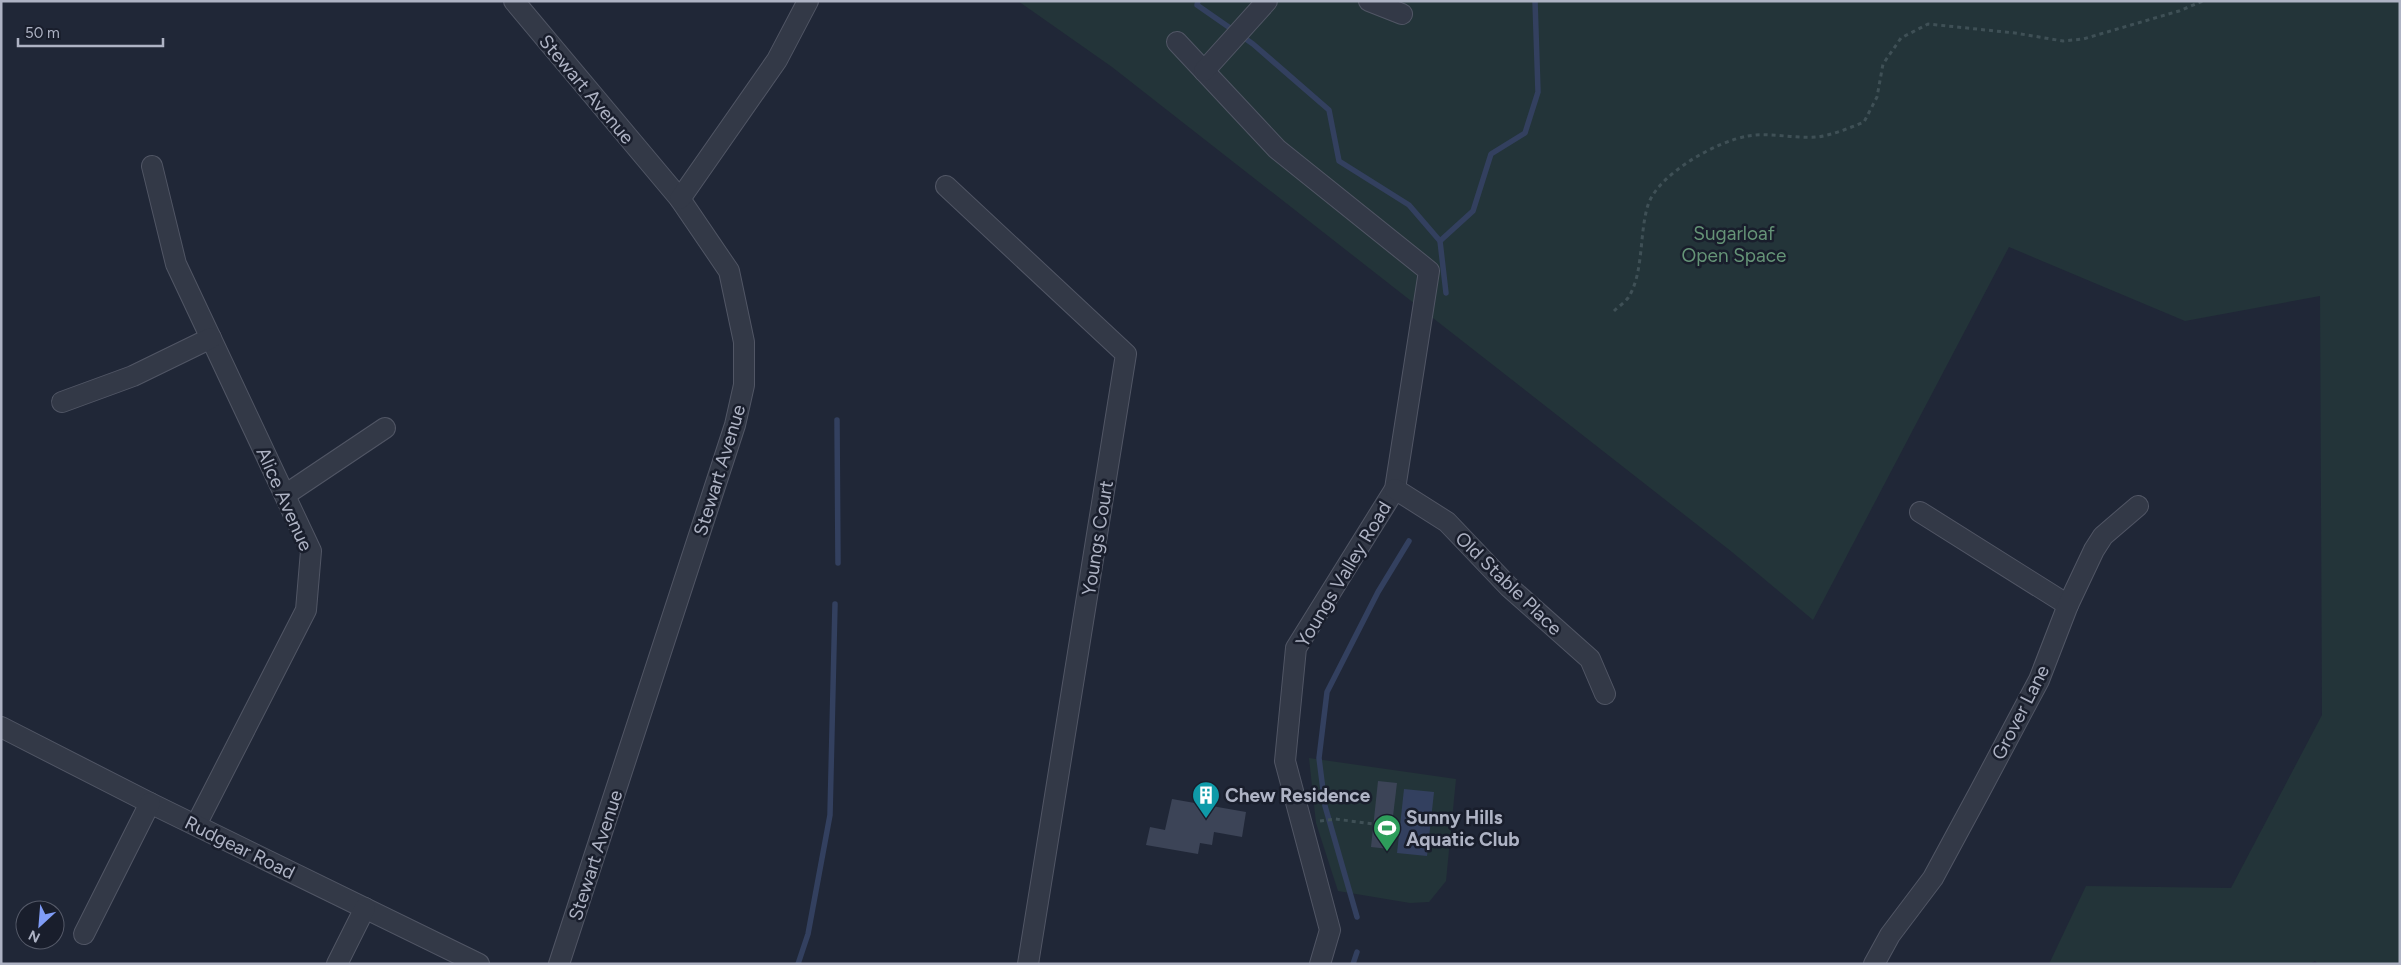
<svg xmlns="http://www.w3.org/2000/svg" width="2401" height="965" viewBox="0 0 2401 965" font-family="Figtree,sans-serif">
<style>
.green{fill:#233439}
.water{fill:#33405f}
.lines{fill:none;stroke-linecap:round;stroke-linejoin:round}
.stream{stroke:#33405f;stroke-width:5.5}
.building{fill:#3c4457}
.minor-casing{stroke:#515665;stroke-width:22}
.path{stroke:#3f5056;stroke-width:3;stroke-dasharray:4 4;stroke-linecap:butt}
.minor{stroke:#333947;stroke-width:20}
.labels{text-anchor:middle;stroke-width:5;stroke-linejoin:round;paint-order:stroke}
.street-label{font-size:19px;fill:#aeb3c4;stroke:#191e2c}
.park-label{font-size:19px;fill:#659477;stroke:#191e2c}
.poi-label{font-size:19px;font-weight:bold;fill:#aeb3c4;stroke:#191e2c;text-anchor:start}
</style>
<rect width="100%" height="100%" fill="#202737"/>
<!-- green -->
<g class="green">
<path d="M1018,1H2400V964H2318L2315,961L2310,964H2049L2086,886L2231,888L2322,715L2320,296L2185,321L2009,247L1813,620L1732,552L1112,67Z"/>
<path d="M1309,758L1456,779L1446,881L1429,902L1410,903L1338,891L1316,823Z"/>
</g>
<!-- water -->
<path class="water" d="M1404,789L1434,792L1427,856L1397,853Z"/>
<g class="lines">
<!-- stream -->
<g class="stream">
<path d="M1198,1L1197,5L1253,44L1329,110L1339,161L1409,205L1440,241"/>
<path d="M1446,293L1440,241L1473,211L1491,154L1525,133L1538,92L1535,1"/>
<path d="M837,420L838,563"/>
<path d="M1357,917L1325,806L1319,758L1327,692L1378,592L1409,541"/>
<path d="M798,964L808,934L830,815L835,604"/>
<path d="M1353,964L1357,952"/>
</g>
</g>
<!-- building -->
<g class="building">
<path d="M1378,781L1397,783L1389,849L1371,847Z"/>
<path d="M1172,799L1246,812L1242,837L1214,832L1212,845L1200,843L1198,854L1146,845L1150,827L1165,830Z"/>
</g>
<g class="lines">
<!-- minor casing -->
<g class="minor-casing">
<g id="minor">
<path d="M514,1L680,199L729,271L744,342V385L735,425L559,964"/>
<path d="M1369,1L1402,14"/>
<path d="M1177,42L1277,149L1429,271L1395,489L1296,648L1285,761L1330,930L1320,964"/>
<path d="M1204,71L1267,1"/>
<path d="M152,166L176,264L311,551L306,610L196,825"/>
<path d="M946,186L1126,354L1028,964"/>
<path d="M680,199L777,60L808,1"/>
<path d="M62,402L133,376L211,338"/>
<path d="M1395,489L1447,522L1509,587L1590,659L1605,694"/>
<path d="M285,495L385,428"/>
<path d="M1920,512L2068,605"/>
<path d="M1,727L150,803L479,964"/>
<path d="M84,934L150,803"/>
<path d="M337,964L365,908"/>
<path d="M1874,964L1890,935L1933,878L1980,791L2039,680L2068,605L2094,550L2103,536L2138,506"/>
</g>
</g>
<!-- path -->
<g class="path">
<path d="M1614,311C1618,307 1624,303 1628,298C1644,274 1639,233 1648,205C1658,174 1717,141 1748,136C1770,132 1794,139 1817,137C1833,135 1849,128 1864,122L1877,97L1883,64L1901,38L1928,24L2015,33L2063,41L2083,39L2179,11L2203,1"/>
<path d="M1320,821L1335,819L1374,824"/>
</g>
<!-- minor -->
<use href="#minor" class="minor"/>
</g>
<!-- icons -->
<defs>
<g id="building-pin" transform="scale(1.4375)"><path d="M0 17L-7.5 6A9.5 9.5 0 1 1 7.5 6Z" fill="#0f9aa8" stroke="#191e2c"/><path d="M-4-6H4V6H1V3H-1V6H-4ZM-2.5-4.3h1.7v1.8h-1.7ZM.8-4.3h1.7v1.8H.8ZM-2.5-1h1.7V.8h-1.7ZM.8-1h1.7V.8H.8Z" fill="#fff"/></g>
<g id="stadium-pin" transform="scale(1.4375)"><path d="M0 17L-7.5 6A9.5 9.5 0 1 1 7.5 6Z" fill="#2e9e5b" stroke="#191e2c"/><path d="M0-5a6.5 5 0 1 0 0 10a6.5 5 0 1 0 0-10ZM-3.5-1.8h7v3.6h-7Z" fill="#fff"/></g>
</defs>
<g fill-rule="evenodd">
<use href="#building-pin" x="1206" y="795"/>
<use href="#stadium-pin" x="1387" y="828"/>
</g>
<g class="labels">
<!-- street labels -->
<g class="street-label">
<text transform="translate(587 89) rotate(50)" y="7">Stewart Avenue</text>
<text transform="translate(719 470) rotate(-73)" y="7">Stewart Avenue</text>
<text transform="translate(285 499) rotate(66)" y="7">Alice Avenue</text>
<text transform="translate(1097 538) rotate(-81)" y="7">Youngs Court</text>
<text transform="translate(1343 574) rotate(-59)" y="7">Youngs Valley Road</text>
<text transform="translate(1509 583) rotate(44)" y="7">Old Stable Place</text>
<text transform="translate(2020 712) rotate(-63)" y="7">Grover Lane</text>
<text transform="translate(240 847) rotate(26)" y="7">Rudgear Road</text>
<text transform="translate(595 855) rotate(-72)" y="7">Stewart Avenue</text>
</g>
<!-- park labels -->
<g class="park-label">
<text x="1734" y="240">Sugarloaf<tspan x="1734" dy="22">Open Space</tspan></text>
</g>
<!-- poi labels -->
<g class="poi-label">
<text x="1225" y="802">Chew Residence</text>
<text x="1406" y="824">Sunny Hills<tspan x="1406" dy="22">Aquatic Club</tspan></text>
</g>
</g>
<!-- border -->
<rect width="2401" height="965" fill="none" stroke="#aeb3c4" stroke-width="5"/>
<!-- north arrow -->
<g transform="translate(40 925) rotate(206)"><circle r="24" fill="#191e2c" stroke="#555a69"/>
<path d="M0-4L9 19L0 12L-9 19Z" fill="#809df7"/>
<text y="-8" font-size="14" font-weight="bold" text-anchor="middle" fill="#aeb3c4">N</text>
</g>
<!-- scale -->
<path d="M18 38v8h145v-8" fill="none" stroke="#aeb3c4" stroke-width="2.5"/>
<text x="25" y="38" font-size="15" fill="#aeb3c4" stroke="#191e2c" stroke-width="4" paint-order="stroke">50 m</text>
</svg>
